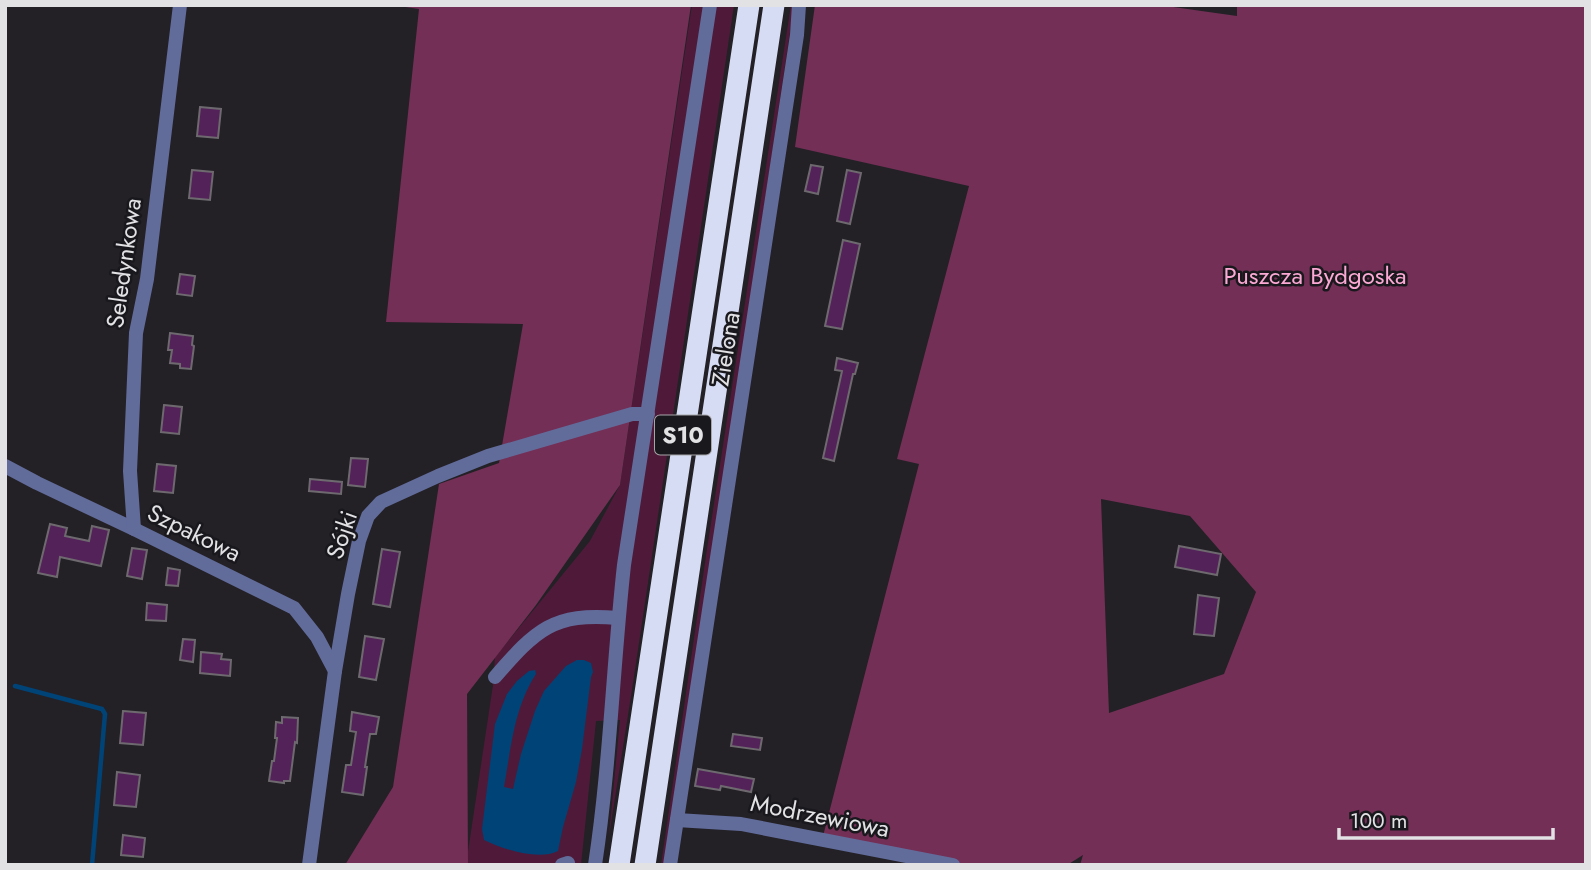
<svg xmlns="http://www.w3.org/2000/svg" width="1591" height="870" viewBox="0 0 1591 870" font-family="Jost,sans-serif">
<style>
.green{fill:#4f1a39}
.forest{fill:#732f56;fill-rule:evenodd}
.water{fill:#004377}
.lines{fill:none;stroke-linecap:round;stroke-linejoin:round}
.stream{stroke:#004377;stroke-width:4.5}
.building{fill:#532259;stroke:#6d696e;stroke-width:2}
.minor{stroke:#626c9b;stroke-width:14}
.tertiary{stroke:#626c9b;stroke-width:14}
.motorway{stroke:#d6dcf4;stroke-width:21}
.labels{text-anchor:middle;stroke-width:5;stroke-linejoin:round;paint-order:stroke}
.shield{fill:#19181d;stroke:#a6a5a8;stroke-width:2}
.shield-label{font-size:23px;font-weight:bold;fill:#e2e1e4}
.street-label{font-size:24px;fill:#e2e1e4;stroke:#19181d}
.park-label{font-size:24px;fill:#fba9d4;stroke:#19181d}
</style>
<rect width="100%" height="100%" fill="#232126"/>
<!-- green -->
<g class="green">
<path d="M692,5H734L633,683L609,836L620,720L596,721L581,865H466L493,685L495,657L590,541L620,485Z"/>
<path d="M791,5H794L666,865H661L707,549Z"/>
</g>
<!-- forest -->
<g class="forest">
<path d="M392,5H691L620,485L536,605L467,694L468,865H345L393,787L439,484L499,463L523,324L386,322L419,9Z"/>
<path d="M815,5H1159L1237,16V5H1586V865H1080L1083,855L1067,865H953L822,840L919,464L897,459L969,186L795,147ZM1101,499L1190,516L1256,592L1224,674L1109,713Z"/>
</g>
<!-- water -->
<path class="water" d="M577,660H584L591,663L593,672L591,677L582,749L576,782L563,827L558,851C538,861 503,849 484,840L482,829L495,724L507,694L517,681L529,671L535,670L536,674C514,708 511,748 504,787L513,789L521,754L535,711L544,691L566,666Z"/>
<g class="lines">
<!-- stream -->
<path class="stream" d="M15,686L102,709L105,714L92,865"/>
</g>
<!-- building -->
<g class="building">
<path d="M200,107L221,109L218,138L197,136Z"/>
<path d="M811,165L823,167L818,194L805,191Z"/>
<path d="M192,170L213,172L210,200L189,198Z"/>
<path d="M847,170L861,173L850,224L837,221Z"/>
<path d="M843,240L860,244L842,329L825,326Z"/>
<path d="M180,274L195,276L192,296L177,294Z"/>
<path d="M170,333L193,336L192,345L194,346L191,369L180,368V364L170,363L172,350H168Z"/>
<path d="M837,358L858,363L855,374H853L834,461L823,458L842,371L835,370Z"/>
<path d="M164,405L182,407L179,434L161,432Z"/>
<path d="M351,458L368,459L365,487L348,485Z"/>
<path d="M157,464L176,466L173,493L154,491Z"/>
<path d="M310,479L342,482L341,494L309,491Z"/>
<path d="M50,524L67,528L65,536L89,541L92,526L109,530L101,566L60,557L57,577L38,573Z"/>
<path d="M1179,546L1221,554L1217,575L1175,567Z"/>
<path d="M132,548L147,550L142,579L127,576Z"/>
<path d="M382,549L400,552L390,607L373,604Z"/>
<path d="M168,568L180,570L178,586L166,585Z"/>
<path d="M1198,595L1219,598L1214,636L1194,634Z"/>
<path d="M147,603L167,605L166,621L146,620Z"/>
<path d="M365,636L384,639L376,680L359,677Z"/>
<path d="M183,639L195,640L193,662L180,660Z"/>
<path d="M201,652L222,654L221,659L231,660L230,676L200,673Z"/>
<path d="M123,711L146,713L143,745L120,743Z"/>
<path d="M352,712L379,717L376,734H370L365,767H367L363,795L342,792L346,765H351L356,732L350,731Z"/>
<path d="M282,717L298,718L297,743L295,742L290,781H284V783L269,781L272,761H274L277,738H275L276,722L282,723Z"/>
<path d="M733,734L762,738L760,750L731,746Z"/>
<path d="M698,769L754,779L751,792L721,786L720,790L695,786Z"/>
<path d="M117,772L140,775L136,807L114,805Z"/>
<path d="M123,835L145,838L143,857L121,855Z"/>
</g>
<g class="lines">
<!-- minor -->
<g class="minor">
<path d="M5,466L37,483L134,529L294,608L317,637L335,671"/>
<path d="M134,529L130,471L136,333L147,279L180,5"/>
<path d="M495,677C536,630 553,612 618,618"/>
<path d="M677,820L741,824L953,865"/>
<path d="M309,865L335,671L348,594L359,541L368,516L381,502L438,476L488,456L632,414H648"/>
<path d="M562,865L568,863"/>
<path d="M670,865L797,35L799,5"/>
</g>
<!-- tertiary -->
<path class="tertiary" d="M595,865C610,766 613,665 624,565L710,5"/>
<!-- motorway -->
<g class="motorway">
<path d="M619,865L749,5"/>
<path d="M645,865L774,5"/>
</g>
</g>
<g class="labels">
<!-- shield labels -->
<rect class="shield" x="655" y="415.5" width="56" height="39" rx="5"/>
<g class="shield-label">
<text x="683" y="443">S10</text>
</g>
<!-- street labels -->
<g class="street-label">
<text transform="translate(124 263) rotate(-82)" y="8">Seledynkowa</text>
<text transform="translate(726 349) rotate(-81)" y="8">Zielona</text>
<text transform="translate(194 533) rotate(26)" y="8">Szpakowa</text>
<text transform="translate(342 535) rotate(-71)" y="8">Sójki</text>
<text transform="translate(820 816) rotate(11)" y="8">Modrzewiowa</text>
</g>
<!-- park labels -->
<g class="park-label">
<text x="1315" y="284">Puszcza Bydgoska</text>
</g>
</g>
<!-- border -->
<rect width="1591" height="870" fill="none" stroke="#e2e1e4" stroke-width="14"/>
<!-- scale -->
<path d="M1339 828v10h214v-10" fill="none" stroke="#e2e1e4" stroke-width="3.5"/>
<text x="1350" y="828" font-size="21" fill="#e2e1e4" stroke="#19181d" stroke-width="5" paint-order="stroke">100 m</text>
</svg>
